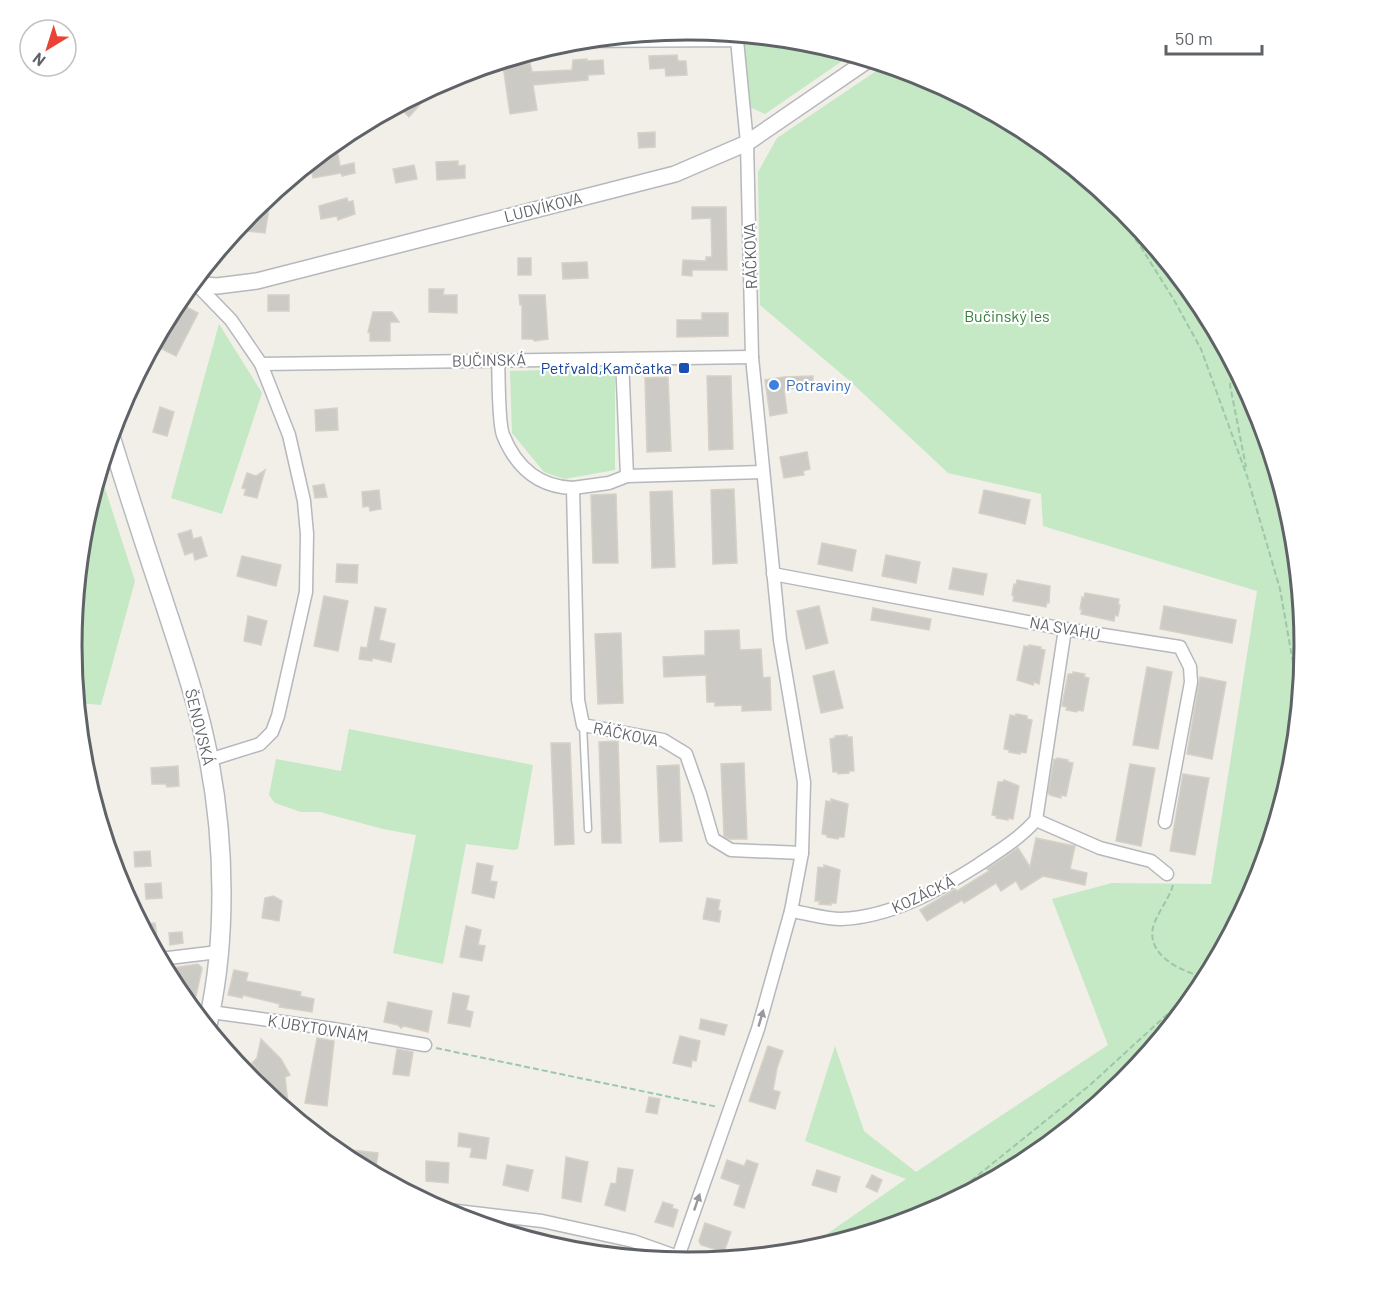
<svg xmlns="http://www.w3.org/2000/svg" width="1376" height="1292" viewBox="0 0 1376 1292" font-family="Barlow,sans-serif">
<style>
.green{fill:#c5e8c5}
.building{fill:#cccac5;stroke:#d6d1c6;stroke-width:1.5}
.lines{fill:none;stroke-linecap:round;stroke-linejoin:round}
.service-casing{stroke:#b5b8bc;stroke-width:9}
.minor-casing{stroke:#b5b8bc;stroke-width:15}
.tertiary-casing{stroke:#b5b8bc;stroke-width:18}
.secondary-casing{stroke:#b6babf;stroke-width:21}
.path{stroke:#9cc7a9;stroke-width:2;stroke-dasharray:6 3;stroke-linecap:butt}
.service{stroke:#fff;stroke-width:6}
.minor{stroke:#fff;stroke-width:12}
.tertiary{stroke:#fff;stroke-width:15}
.secondary{stroke:#fff;stroke-width:18}
.oneway{fill:#979a9d}
.transit-dot{fill:#1a4fb4;stroke:#fff;stroke-width:2}
.shop-dot{fill:#3f7fe0;stroke:#fff;stroke-width:2}
.labels{text-anchor:middle;stroke-width:4.5;stroke-linejoin:round;paint-order:stroke}
.street-label{font-size:16px;fill:#5f6368;stroke:#fff}
.park-label{font-size:16px;fill:#348238;stroke:#fff}
.transit-label{font-size:16px;fill:#164399;stroke:#fff;text-anchor:end}
.shop-label{font-size:16px;fill:#366cbe;stroke:#fff;text-anchor:start}
.rim{fill:none;stroke:#5f6368;stroke-width:3}
</style>
<rect width="100%" height="100%" fill="#f1efe8"/>
<!-- green -->
<g class="green">
<path d="M809,42L851,55L765,114L745,105L742,43Z"/>
<path d="M885,65L924,77L1031,134L1124,211L1200,304L1257,411L1292,526L1304,646L1292,767L1257,882L1200,989L1123,1082L1030,1158L923,1215L817,1247L824,1236L906,1179L805,1141L835,1046L864,1131L916,1172L1108,1045L1052,899L1112,883L1211,884L1257,591L1043,526L1041,494L948,473L851,382L760,305L758,172L777,138Z"/>
<path d="M219,324L262,393L222,514L171,498Z"/>
<path d="M615,368V470L564,479L544,472L512,433L510,371Z"/>
<path d="M100,473L135,581L101,705L78,703L72,646L84,525Z"/>
<path d="M349,729L533,765L518,849L513,850L466,844L443,964L393,953L416,835L383,829L320,812H301L275,803L269,795L276,759L341,771Z"/>
</g>
<!-- building -->
<g class="building">
<path d="M677,55L678,61H686L687,75L666,76L665,68L650,69L649,56Z"/>
<path d="M587,59V61L603,60L604,74L588,75V80L533,85L537,110L510,114L503,66L530,63L532,72L572,70L573,60Z"/>
<path d="M416,96L422,102L409,117L398,106Z"/>
<path d="M655,132V147L639,148L638,133Z"/>
<path d="M337,150L340,166L354,163L355,173L342,176L341,173L313,178L310,163L326,159L325,152Z"/>
<path d="M458,161V166L465,165V178L437,180L436,162Z"/>
<path d="M414,165L417,179L396,183L393,169Z"/>
<path d="M271,196L265,233L248,231L251,212Z"/>
<path d="M347,198L348,202L353,201L355,214L338,220L337,216L321,219L319,206Z"/>
<path d="M692,207H726L727,270H692V276L682,275L683,260L706,261V257H712L711,218L692,219Z"/>
<rect x="518" y="258" width="13" height="17"/>
<path d="M587,262L588,278L563,279L562,263Z"/>
<path d="M429,289H444L443,295H457V313L429,312Z"/>
<rect x="268" y="295" width="21" height="16"/>
<path d="M519,295H545L548,339L535,341L532,339H522V305H520Z"/>
<path d="M177,302L198,313L176,356L154,345Z"/>
<path d="M373,312H392L399,322H390V341H370V333L368,332Z"/>
<path d="M702,313H728V336L677,337V320H702Z"/>
<path d="M707,376H731L733,449L709,450Z"/>
<path d="M813,376V387L784,389L787,413L770,416L765,380L784,377Z"/>
<path d="M668,377L671,451L647,452L645,378Z"/>
<path d="M160,407L174,412L167,436L153,432Z"/>
<path d="M337,408L338,430L316,431L315,410Z"/>
<path d="M807,452L810,469L803,471L804,475L784,478L780,457Z"/>
<path d="M265,470L257,498L244,495L246,489L242,488L247,473L256,476Z"/>
<path d="M324,484L327,497L315,498L313,486Z"/>
<path d="M734,489L737,563L713,564L711,490Z"/>
<path d="M379,490L381,509L370,511L369,506L363,507L362,492Z"/>
<path d="M984,490L1030,500L1025,524L979,513Z"/>
<path d="M672,491L675,567L652,568L650,492Z"/>
<path d="M616,494L618,563H593L591,495Z"/>
<path d="M191,530L193,539L201,537L207,556L195,560L193,552L185,555L178,534Z"/>
<path d="M822,543L856,550L852,571L818,564Z"/>
<path d="M886,555L920,562L916,583L882,576Z"/>
<path d="M242,556L281,565L276,586L237,576Z"/>
<path d="M337,564L358,565L357,583L336,582Z"/>
<path d="M953,568L987,574L983,595L949,589Z"/>
<path d="M1017,580L1050,586L1049,603L1047,602L1046,607L1013,601L1014,596L1012,595L1014,584L1016,585Z"/>
<path d="M1085,593L1119,599L1118,604L1120,605L1118,616L1115,615L1114,621L1081,614L1082,609H1080L1082,597L1084,598Z"/>
<path d="M324,596L348,601L338,651L314,646Z"/>
<path d="M819,606L828,643L806,649L797,611Z"/>
<path d="M1164,606L1236,620L1232,643L1160,629Z"/>
<path d="M375,607L386,609L379,640L395,644L391,662L372,658V661L359,659L361,647L367,648Z"/>
<path d="M873,608L931,619L929,630L871,620Z"/>
<path d="M248,616L267,621L261,645L244,641Z"/>
<path d="M739,630L740,650L761,649L763,678L770,677L771,710L742,711V705L715,706V702H707L706,675L664,677L663,657L705,655V631Z"/>
<path d="M621,633L623,703L598,704L595,634Z"/>
<path d="M1029,645L1041,647L1040,649L1045,650L1039,684L1034,682L1033,685L1017,680L1024,646L1029,647Z"/>
<path d="M1147,667L1172,672L1158,749L1133,745Z"/>
<path d="M834,671L843,708L821,713L813,676Z"/>
<path d="M1073,672L1085,674L1084,677L1089,678L1083,711L1078,710L1077,712L1066,710L1067,707L1062,706L1068,674H1073Z"/>
<path d="M1200,677L1226,682L1212,759L1187,754Z"/>
<path d="M1016,714L1027,716V719L1032,720L1026,753L1020,752V754L1009,752V750L1004,749L1010,715L1016,716Z"/>
<path d="M847,735V737H852L854,771H849V773L838,774V772H833L830,739L835,738V736Z"/>
<path d="M618,741L621,843H602L599,742Z"/>
<path d="M551,743H570L574,844L555,845Z"/>
<path d="M1057,758L1068,760V762L1073,763L1066,796L1061,795V798L1050,795L1048,793L1054,759L1056,760Z"/>
<path d="M744,763L747,839H729L724,836L721,764Z"/>
<path d="M1130,764L1155,768L1141,846L1116,841Z"/>
<path d="M679,765L682,841L660,842L657,766Z"/>
<path d="M178,766L179,786L167,787L166,784H152L151,768Z"/>
<path d="M1183,774L1209,778L1195,855L1170,851Z"/>
<path d="M1004,780L1019,786L1013,819L1008,818V820L996,818L997,816L992,815L998,782H1003Z"/>
<path d="M831,799L848,804L844,837H839L838,839L827,837V835L822,834L826,801L831,802Z"/>
<path d="M1036,838L1075,846L1070,869L1087,873L1085,885L1043,876L1021,890L1016,881L1001,891L996,883L964,903L962,900L927,921L920,910L955,889L957,891L989,871L987,869L1018,848L1030,867Z"/>
<path d="M150,851L151,866L135,867L134,852Z"/>
<path d="M477,863L493,866L490,881L497,882L494,898L472,893Z"/>
<path d="M824,865L840,870L836,903H831V905L819,904L820,901H815L818,867L824,868Z"/>
<path d="M161,883L162,898L146,899L145,884Z"/>
<path d="M273,896L282,901L279,921L262,918L265,898Z"/>
<path d="M707,898L720,900L718,910L721,911L719,922L703,919Z"/>
<path d="M155,923L159,951L156,952L142,924Z"/>
<path d="M466,926L481,930L478,945L485,946L482,961L460,957Z"/>
<path d="M182,932L183,943L170,945L169,933Z"/>
<path d="M198,964L202,968L196,996L179,993L165,969Z"/>
<path d="M234,970L248,973L246,981L301,992L300,996L314,999L312,1012L279,1007L280,1004L243,995L242,998L228,995Z"/>
<path d="M453,993L469,996L466,1010L473,1012L470,1027L448,1023Z"/>
<path d="M388,1002L432,1011L428,1032L404,1026L401,1028L398,1025L384,1022Z"/>
<path d="M701,1019L727,1025L724,1035L699,1029Z"/>
<path d="M680,1036L700,1041L696,1061L692,1060L691,1067L673,1063Z"/>
<path d="M317,1038L334,1041L327,1106L305,1103Z"/>
<path d="M261,1039L281,1059L290,1075L285,1077L289,1112L270,1096L260,1073L252,1063L257,1058Z"/>
<path d="M768,1046L783,1051L777,1068L773,1090L780,1092L775,1109L749,1101Z"/>
<path d="M397,1049L413,1052L409,1076L393,1074Z"/>
<path d="M649,1097L660,1099L657,1114L646,1112Z"/>
<path d="M459,1133L489,1138L486,1159L470,1157L472,1148L458,1146Z"/>
<path d="M351,1150L378,1153L375,1174L350,1160Z"/>
<path d="M566,1157L588,1162L581,1202L562,1198Z"/>
<path d="M727,1160L744,1166L747,1160L758,1164L744,1208L734,1205L740,1185L721,1178Z"/>
<path d="M426,1161L449,1163L448,1183L426,1181Z"/>
<path d="M507,1165L533,1170L528,1191L503,1185Z"/>
<path d="M618,1168L633,1170L625,1211L605,1205L611,1183L616,1184Z"/>
<path d="M817,1170L840,1177L836,1192L812,1185Z"/>
<path d="M872,1175L882,1180L877,1192L866,1187Z"/>
<path d="M663,1202L673,1205L672,1208L678,1210L673,1227L655,1222Z"/>
<path d="M705,1223L731,1232L724,1252L701,1245L699,1241Z"/>
</g>
<g class="lines">
<!-- service casing -->
<g class="service-casing">
<path id="service" d="M583,725L588,829"/>
</g>
<!-- minor casing -->
<g class="minor-casing">
<g id="minor">
<path d="M571,41L737,40L747,143L752,357L780,640L804,782L802,853L791,911L758,1029L678,1257"/>
<path d="M198,286L231,320L261,364L289,435L304,501L307,534L306,592L278,716L272,732L260,744L209,760"/>
<path d="M622,359L627,476"/>
<path d="M498,360C499,376 498,422 503,435C516,467 538,487 573,488L578,700L583,725L663,740L686,754L700,794L713,839L731,850L802,853"/>
<path d="M261,364L752,357"/>
<path d="M573,488L609,483L627,476L763,472"/>
<path d="M773,574L1065,629L1180,647L1190,667L1191,682L1165,822"/>
<path d="M1036,820L1065,629"/>
<path d="M791,911C807,913 825,919 841,919C891,917 937,891 978,865C999,851 1019,839 1036,820L1100,848L1151,861L1167,874"/>
<path d="M160,959L218,952"/>
<path d="M211,1012L333,1029L425,1045"/>
<path d="M440,1209L542,1221L633,1241L692,1262"/>
</g>
</g>
<!-- tertiary casing -->
<g class="tertiary-casing">
<path id="tertiary" d="M192,284L217,286L257,281L675,174L747,143L868,60"/>
</g>
<!-- secondary casing -->
<g class="secondary-casing">
<path id="secondary" d="M111,438C128,493 146,548 164,602C181,654 199,706 209,760C225,843 227,944 207,1027"/>
</g>
<!-- path -->
<g class="path">
<path d="M1097,189L1139,244L1174,300L1201,349L1247,476L1280,589L1298,691V707"/>
<path d="M1233,365L1230,385L1246,467"/>
<path d="M1173,885C1169,899 1159,910 1154,924C1145,950 1172,967 1194,974L1197,987"/>
<path d="M436,1048L718,1107"/>
<path d="M936,1209L1090,1085L1197,987L1207,976"/>
</g>
<!-- service -->
<use href="#service" class="service"/>
<!-- minor -->
<use href="#minor" class="minor"/>
<!-- tertiary -->
<use href="#tertiary" class="tertiary"/>
<!-- secondary -->
<use href="#secondary" class="secondary"/>
</g>
<!-- one-way arrows -->
<defs><path id="oneway-solid" d="M-6-.8H1V-3.2L6.5 0L1 3.2V.8H-6Z" transform="scale(1.5)"/></defs>
<g class="oneway">
<use href="#oneway-solid" transform="translate(761 1018) rotate(-74)"/>
<use href="#oneway-solid" transform="translate(697 1202) rotate(-71)"/>
</g>
<!-- markers -->
<rect class="transit-dot" x="678" y="362" width="12" height="12" rx="3"/>
<circle class="shop-dot" cx="774" cy="385" r="6"/>
<g class="labels">
<!-- street labels -->
<g class="street-label">
<text transform="translate(543 207) rotate(-14)" y="6">LUDVÍKOVA</text>
<text transform="translate(750 256) rotate(-92)" y="6">RÁČKOVA</text>
<text transform="translate(489 360) rotate(-1)" y="6">BUČINSKÁ</text>
<text transform="translate(1065 628) rotate(10)" y="6">NA SVAHU</text>
<text transform="translate(200 727) rotate(76)" y="6">ŠENOVSKÁ</text>
<text transform="translate(626 734) rotate(12)" y="6">RÁČKOVA</text>
<text transform="translate(923 894) rotate(-25)" y="6">KOZÁCKÁ</text>
<text transform="translate(318 1028) rotate(9)" y="6">K UBYTOVNÁM</text>
</g>
<!-- park labels -->
<g class="park-label">
<text x="1007" y="322">Bučinský les</text>
</g>
<!-- transit labels -->
<g class="transit-label">
<text x="672" y="374">Petřvald,Kamčatka</text>
</g>
<!-- shop labels -->
<g class="shop-label">
<text x="786" y="391">Potraviny</text>
</g>
</g>
<!-- crop -->
<path d="M0 0H1376V1292H0ZM82 646a606 606 0 1 1 1212 0a606 606 0 1 1-1212 0Z" fill="#fff" fill-rule="evenodd"/>
<path class="rim" d="M82 646a606 606 0 1 1 1212 0a606 606 0 1 1-1212 0Z"/>
<!-- north arrow -->
<g transform="translate(48 48) rotate(218)"><circle r="28" fill="#ffffff" stroke="#bfc1c3" stroke-width="1.5"/>
<path d="M0-4.5L10 22L0 15L-10 22Z" fill="#ea4335"/>
<text y="-9" font-size="16" font-weight="bold" text-anchor="middle" fill="#5f6368">N</text>
</g>
<!-- scale -->
<path d="M1166 45v9h96v-9" fill="none" stroke="#5f6368" stroke-width="3"/>
<text x="1175" y="45" font-size="18" fill="#5f6368" stroke="#ffffff" stroke-width="4.5" paint-order="stroke">50 m</text>
</svg>
